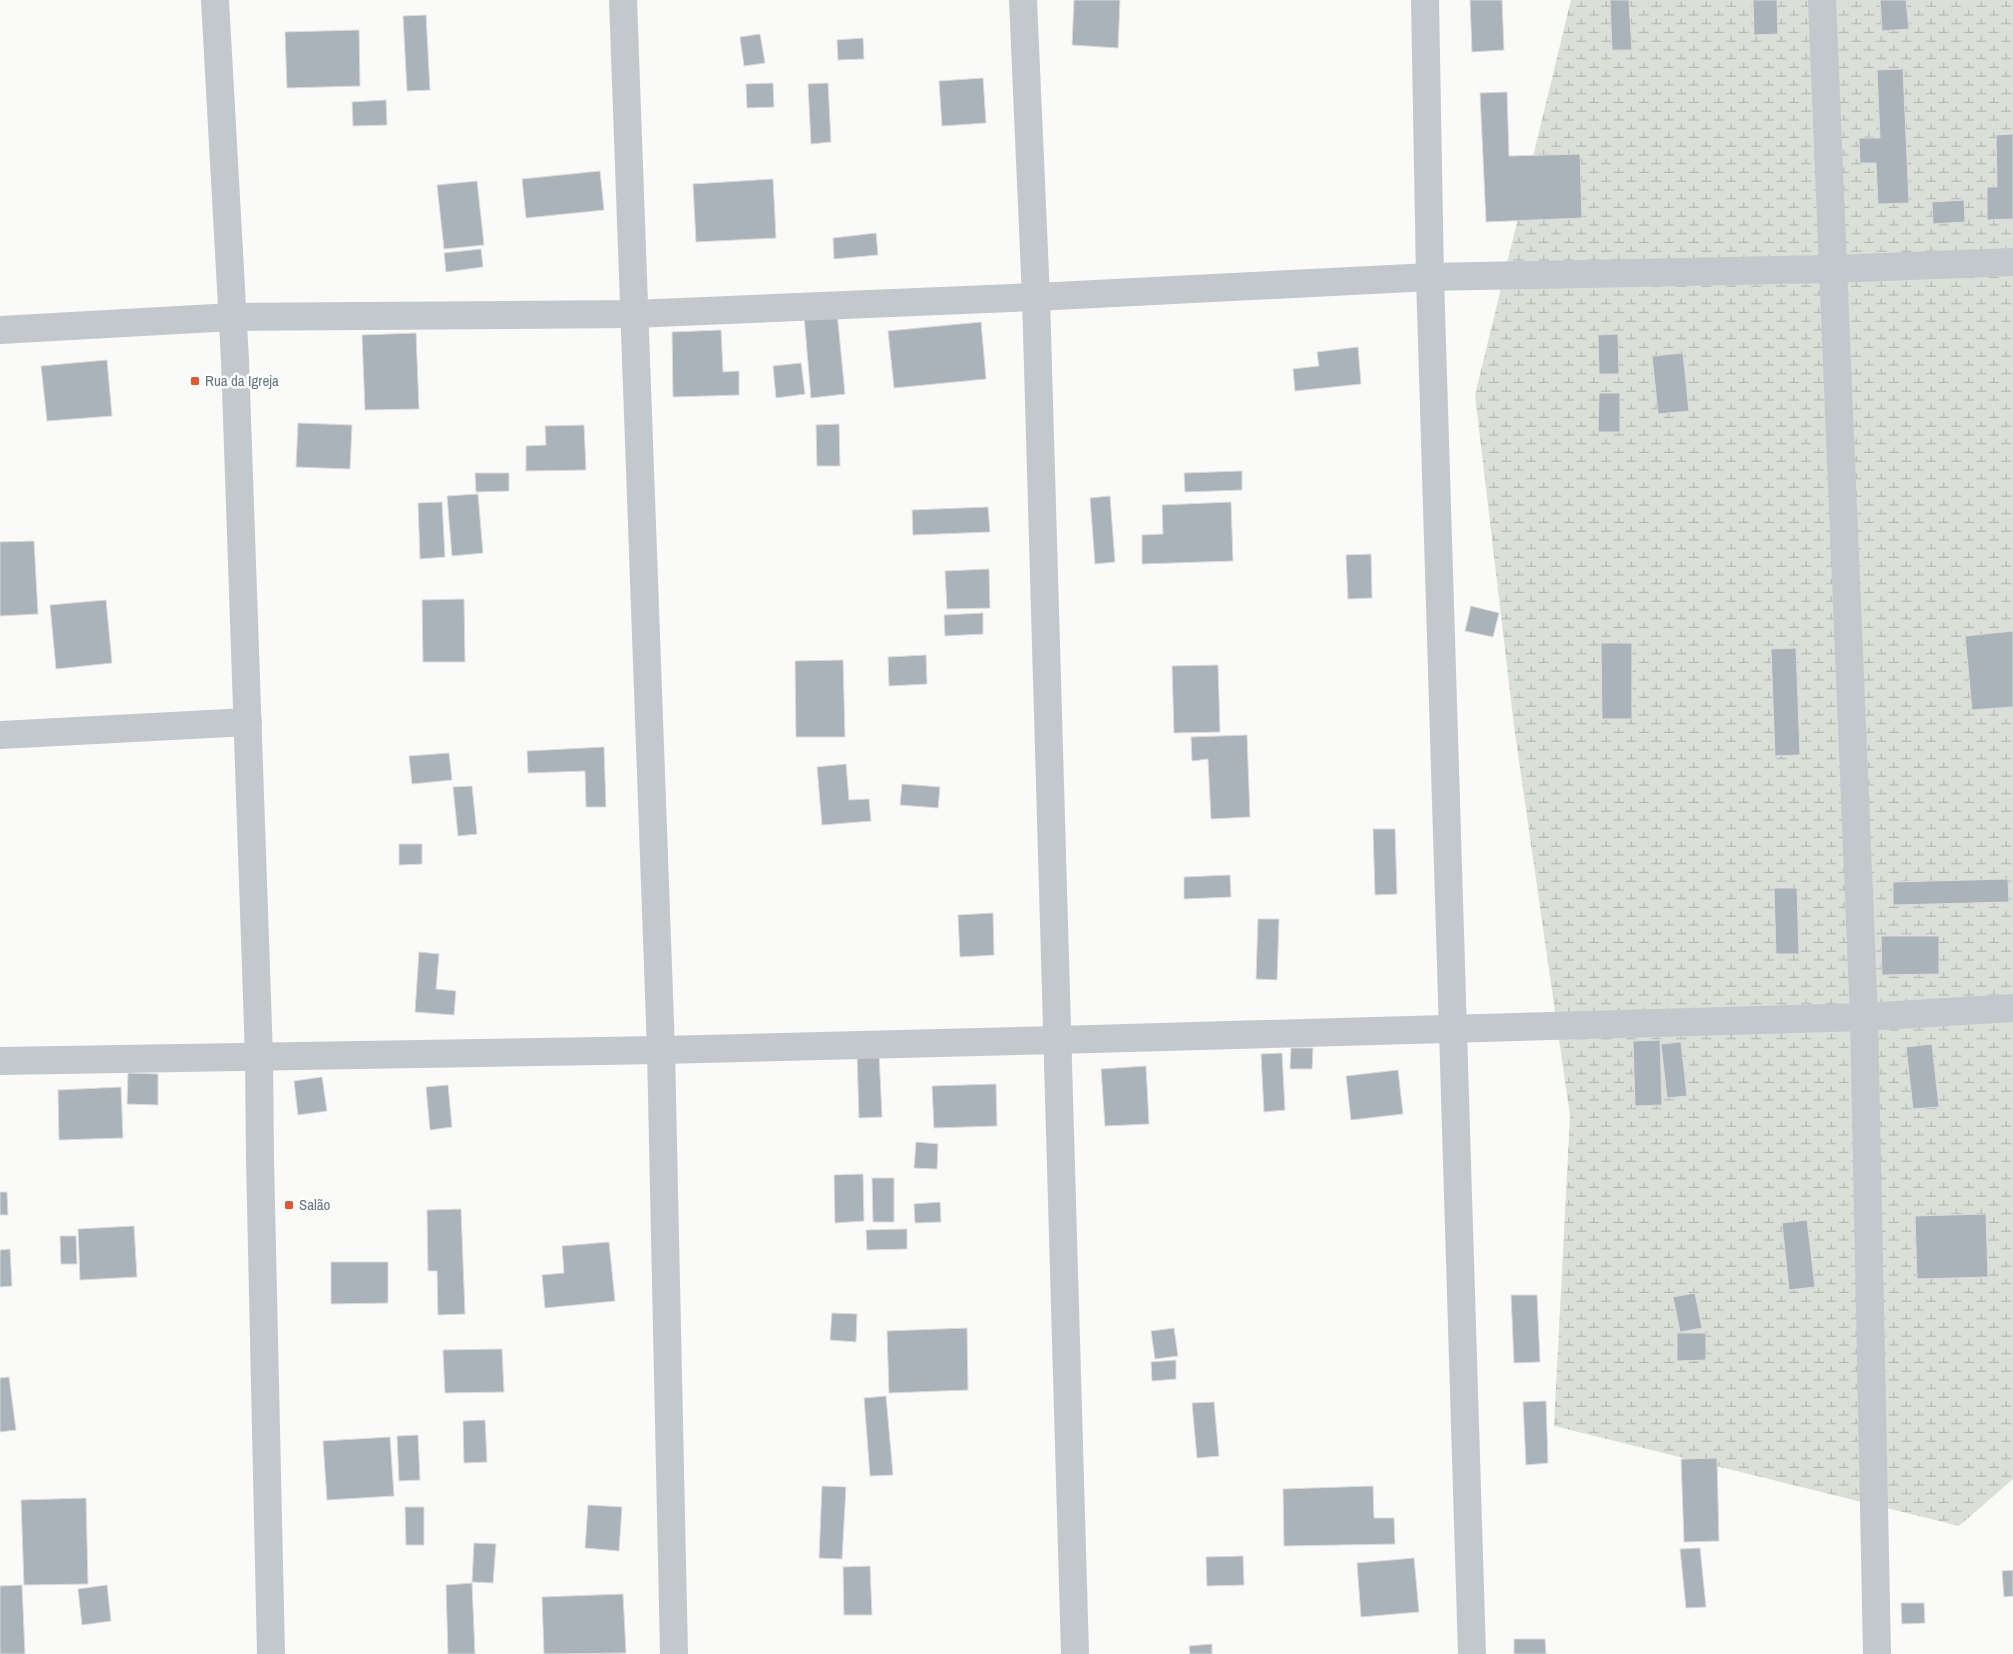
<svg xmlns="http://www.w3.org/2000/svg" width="2013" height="1654" viewBox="0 0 2013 1654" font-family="'Archivo Narrow',sans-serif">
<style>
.wetland{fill:url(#wetland-marsh)}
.building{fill:#aab3b9;stroke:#dcdcda}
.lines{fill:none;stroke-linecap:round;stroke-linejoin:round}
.minor{stroke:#c3c8cc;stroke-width:28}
.tertiary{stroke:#c3c8cc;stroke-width:28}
.poi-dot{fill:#e4572e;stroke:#fff;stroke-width:2}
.labels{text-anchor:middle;stroke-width:5;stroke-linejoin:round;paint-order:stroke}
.poi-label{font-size:15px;fill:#657683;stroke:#fff;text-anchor:start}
</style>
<defs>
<pattern id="wetland-marsh" width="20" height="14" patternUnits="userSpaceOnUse" patternTransform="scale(1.25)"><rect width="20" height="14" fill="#dadfd7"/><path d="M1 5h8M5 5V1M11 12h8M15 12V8" fill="none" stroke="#b4b9b4"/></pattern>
</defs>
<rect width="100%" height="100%" fill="#fafaf8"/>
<!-- wetland -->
<path class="wetland" d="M1571,0H2013V1479L1959,1526L1554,1426L1570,1116L1514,726L1475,395Z"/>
<!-- building -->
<g class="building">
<path d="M1074,0H1120L1118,48L1072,45Z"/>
<path d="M1470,0H1502L1504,50L1472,52Z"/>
<path d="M1610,0H1629L1632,50H1612Z"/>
<path d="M1753,0H1777L1778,34L1754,35Z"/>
<path d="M1880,0H1906L1909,29L1882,31Z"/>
<path d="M426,15L430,90L407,91L403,16Z"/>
<path d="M359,30L360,86L287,88L285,32Z"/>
<path d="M760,34L765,63L744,66L740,37Z"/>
<path d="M863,38L864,59L838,60L837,40Z"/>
<path d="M1903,69L1909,203L1878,204L1876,163H1860L1859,138H1880L1877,70Z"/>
<path d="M983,78L986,123L942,126L939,81Z"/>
<path d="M773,83L774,107L747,108L746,84Z"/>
<path d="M828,83L831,142L811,144L808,84Z"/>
<path d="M1507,92L1509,156L1580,154L1582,218L1486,222L1480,93Z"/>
<path d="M386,100L387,125L353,126L352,102Z"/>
<path d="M2013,134V219L1987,220V187H1997L1996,135Z"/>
<path d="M600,171L604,210L526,218L522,179Z"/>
<path d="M773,179L776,238L696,242L693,184Z"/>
<path d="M477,181L484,245L444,249L437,185Z"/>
<path d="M1964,200L1965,222L1933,224L1932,202Z"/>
<path d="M876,233L878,255L834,259L833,238Z"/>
<path d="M481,249L483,267L446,272L444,253Z"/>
<path d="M837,312L845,394L811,398L804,315Z"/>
<path d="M981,322L986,379L894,388L888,331Z"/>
<path d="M721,330L723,372L739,371V395L673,397L672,332Z"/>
<path d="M416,333L419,409L365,410L362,335Z"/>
<path d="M1618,334L1619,374H1599L1598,335Z"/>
<path d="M1358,347L1361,384L1295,391L1293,369L1319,366L1317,352Z"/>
<path d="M1683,353L1689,411L1658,414L1652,356Z"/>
<path d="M107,360L112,416L47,421L41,366Z"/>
<path d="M801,363L805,394L776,398L773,366Z"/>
<path d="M1599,393H1620V432H1598Z"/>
<path d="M298,423L352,425L350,469L296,467Z"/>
<path d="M839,424L840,466H817L816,425Z"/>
<path d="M584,425L586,470L526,471V446L546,445L545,426Z"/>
<path d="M1242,471V490L1185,492L1184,473Z"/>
<path d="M475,473H509V491L476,492Z"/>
<path d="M478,494L483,553L452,556L447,496Z"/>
<path d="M1110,496L1115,562L1095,564L1090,498Z"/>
<path d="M442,502L445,557L420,559L418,503Z"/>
<path d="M1231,502L1233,561L1142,564V535L1163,534L1162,505Z"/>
<path d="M988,507L990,532L913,535L912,510Z"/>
<path d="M34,541L38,614L0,616V542Z"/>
<path d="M1371,554L1372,598L1348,599L1346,555Z"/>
<path d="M989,569L990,608L947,609L945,571Z"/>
<path d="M464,599L465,662H423L422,600Z"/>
<path d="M106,600L112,663L56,669L50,605Z"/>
<path d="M1471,606L1499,613L1493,637L1465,631Z"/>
<path d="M983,613V634L945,636L944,615Z"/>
<path d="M2013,631V707L1972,710L1965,636Z"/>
<path d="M1601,643H1632V719H1602Z"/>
<path d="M1796,648L1800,755L1775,756L1771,649Z"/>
<path d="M926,655L927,684L889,686L888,657Z"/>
<path d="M843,660L845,737H796L795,661Z"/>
<path d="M1218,665L1220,732L1174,733L1172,666Z"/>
<path d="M1247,735L1250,817L1211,819L1208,759L1192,761L1191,737Z"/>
<path d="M604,747L606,807H586L585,771L528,773L527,751Z"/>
<path d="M449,753L452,780L412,784L409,756Z"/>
<path d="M846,764L849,800L869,799L871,821L822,825L817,767Z"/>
<path d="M902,784L940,787L938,808L900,805Z"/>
<path d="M472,786L477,834L458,836L453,787Z"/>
<path d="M1373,829H1395L1397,894L1375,895Z"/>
<path d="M399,844H422V864L399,865Z"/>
<path d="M1230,875L1231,897L1184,899V877Z"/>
<path d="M2008,879L2009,902L1893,905V882Z"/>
<path d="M1774,888H1797L1799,954H1776Z"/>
<path d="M993,913L994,955L960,957L958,915Z"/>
<path d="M1258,919H1279L1277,980L1256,979Z"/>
<path d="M1881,936H1939V974L1882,975Z"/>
<path d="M419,952L439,954L436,989L456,991L454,1015L415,1012Z"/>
<path d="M1660,1040L1662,1105L1635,1106L1633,1041Z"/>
<path d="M1681,1042L1687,1096L1667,1098L1661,1044Z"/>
<path d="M1932,1044L1939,1107L1913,1109L1906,1047Z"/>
<path d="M1291,1048H1313L1312,1069H1290Z"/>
<path d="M879,1053L882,1117L859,1118L857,1054Z"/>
<path d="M1282,1053L1285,1110L1264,1112L1261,1054Z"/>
<path d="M1146,1066L1149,1124L1105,1126L1101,1069Z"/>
<path d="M1398,1070L1403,1114L1351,1120L1346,1076Z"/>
<path d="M128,1073L158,1074V1105L127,1104Z"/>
<path d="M322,1077L327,1111L298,1115L294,1081Z"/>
<path d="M996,1084L997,1126L934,1128L932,1086Z"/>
<path d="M448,1085L452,1127L430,1130L426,1087Z"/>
<path d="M121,1087L123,1138L59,1140L58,1090Z"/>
<path d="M916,1142L938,1144L937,1169L914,1168Z"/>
<path d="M863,1174L864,1221L835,1223L834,1175Z"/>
<path d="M872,1178H894V1222H873Z"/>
<path d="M0,1192H7L8,1215H0Z"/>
<path d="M940,1202L941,1222L915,1223L914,1204Z"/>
<path d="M461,1209L465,1314L438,1315L437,1271H428L427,1210Z"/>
<path d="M1986,1214L1988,1277L1917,1279L1915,1216Z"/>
<path d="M1807,1220L1815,1287L1789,1290L1782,1223Z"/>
<path d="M134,1226L137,1277L80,1280L78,1229Z"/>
<path d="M907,1229V1249L867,1250L866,1230Z"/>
<path d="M60,1236H76L77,1264H61Z"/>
<path d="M609,1242L615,1301L545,1308L542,1275L564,1273L562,1246Z"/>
<path d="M10,1249L12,1286L0,1287V1250Z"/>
<path d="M331,1262H388V1303L331,1304Z"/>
<path d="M1695,1293L1702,1328L1680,1332L1673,1297Z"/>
<path d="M1511,1295H1537L1540,1362L1514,1363Z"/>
<path d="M832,1313L857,1314L856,1342L830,1340Z"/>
<path d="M967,1328L968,1390L889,1393L887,1331Z"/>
<path d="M1174,1328L1178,1356L1155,1359L1151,1331Z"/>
<path d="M1677,1333H1706V1360L1677,1361Z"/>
<path d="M502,1349L504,1392L445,1393L443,1350Z"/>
<path d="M1176,1360V1379L1152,1381L1151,1362Z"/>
<path d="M9,1377L16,1430L0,1432V1378Z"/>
<path d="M886,1396L893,1475L870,1476L864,1398Z"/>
<path d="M1546,1401L1548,1463L1526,1465L1523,1402Z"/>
<path d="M1214,1402L1219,1456L1197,1458L1192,1403Z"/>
<path d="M485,1420L487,1462L464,1463L463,1421Z"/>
<path d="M418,1435L420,1480L399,1481L397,1436Z"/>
<path d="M390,1437L394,1496L327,1500L323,1441Z"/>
<path d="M1717,1458L1719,1541L1684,1542L1681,1459Z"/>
<path d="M822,1486L846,1487L842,1559L819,1558Z"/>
<path d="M1373,1486L1374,1518H1394L1395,1544L1284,1546L1283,1489Z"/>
<path d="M86,1498L88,1584L24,1585L21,1500Z"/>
<path d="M588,1505L622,1507L619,1551L585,1548Z"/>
<path d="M405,1507H424V1545H406Z"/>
<path d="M474,1543L496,1544L493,1583L472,1582Z"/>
<path d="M1700,1548L1706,1607L1686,1608L1680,1549Z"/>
<path d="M1243,1556L1244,1585L1207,1586L1206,1557Z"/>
<path d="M1414,1558L1419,1612L1361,1617L1357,1563Z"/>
<path d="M870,1566L872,1615H844L843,1567Z"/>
<path d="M2013,1570V1596L2004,1597L2002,1571Z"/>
<path d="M472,1583L475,1654H448L446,1585Z"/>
<path d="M22,1585L25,1654H0V1586Z"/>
<path d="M107,1585L111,1621L82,1625L78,1589Z"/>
<path d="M623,1594L626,1653L544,1654L542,1597Z"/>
<path d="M1901,1603H1924L1925,1623L1902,1624Z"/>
<path d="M1514,1639H1545L1546,1654H1514Z"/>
<path d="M1212,1644V1654H1190L1189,1646Z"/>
</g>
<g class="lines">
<!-- minor -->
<g class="minor">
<path d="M623,0L661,1050L674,1654"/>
<path d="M1023,0L1036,297L1075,1654"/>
<path d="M1425,0L1430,277L1472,1654"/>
<path d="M1822,0L1864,1017L1877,1654"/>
<path d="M0,330L232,317L633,314L1036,297L1430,277L1832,269L2013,262"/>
<path d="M0,735L248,722"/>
<path d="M0,1061L661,1050L1057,1040L1864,1017L2013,1008"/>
</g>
<!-- tertiary -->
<path class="tertiary" d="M215,0L235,360L259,1056L260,1159L271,1654"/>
</g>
<!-- markers -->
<g class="poi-dot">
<rect x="190" y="376" width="10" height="10" rx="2.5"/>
<rect x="284" y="1200" width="10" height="10" rx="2.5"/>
</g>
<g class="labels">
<!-- poi labels -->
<g class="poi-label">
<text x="205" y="386">Rua da Igreja</text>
<text x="299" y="1210">Salão</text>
</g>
</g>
</svg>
